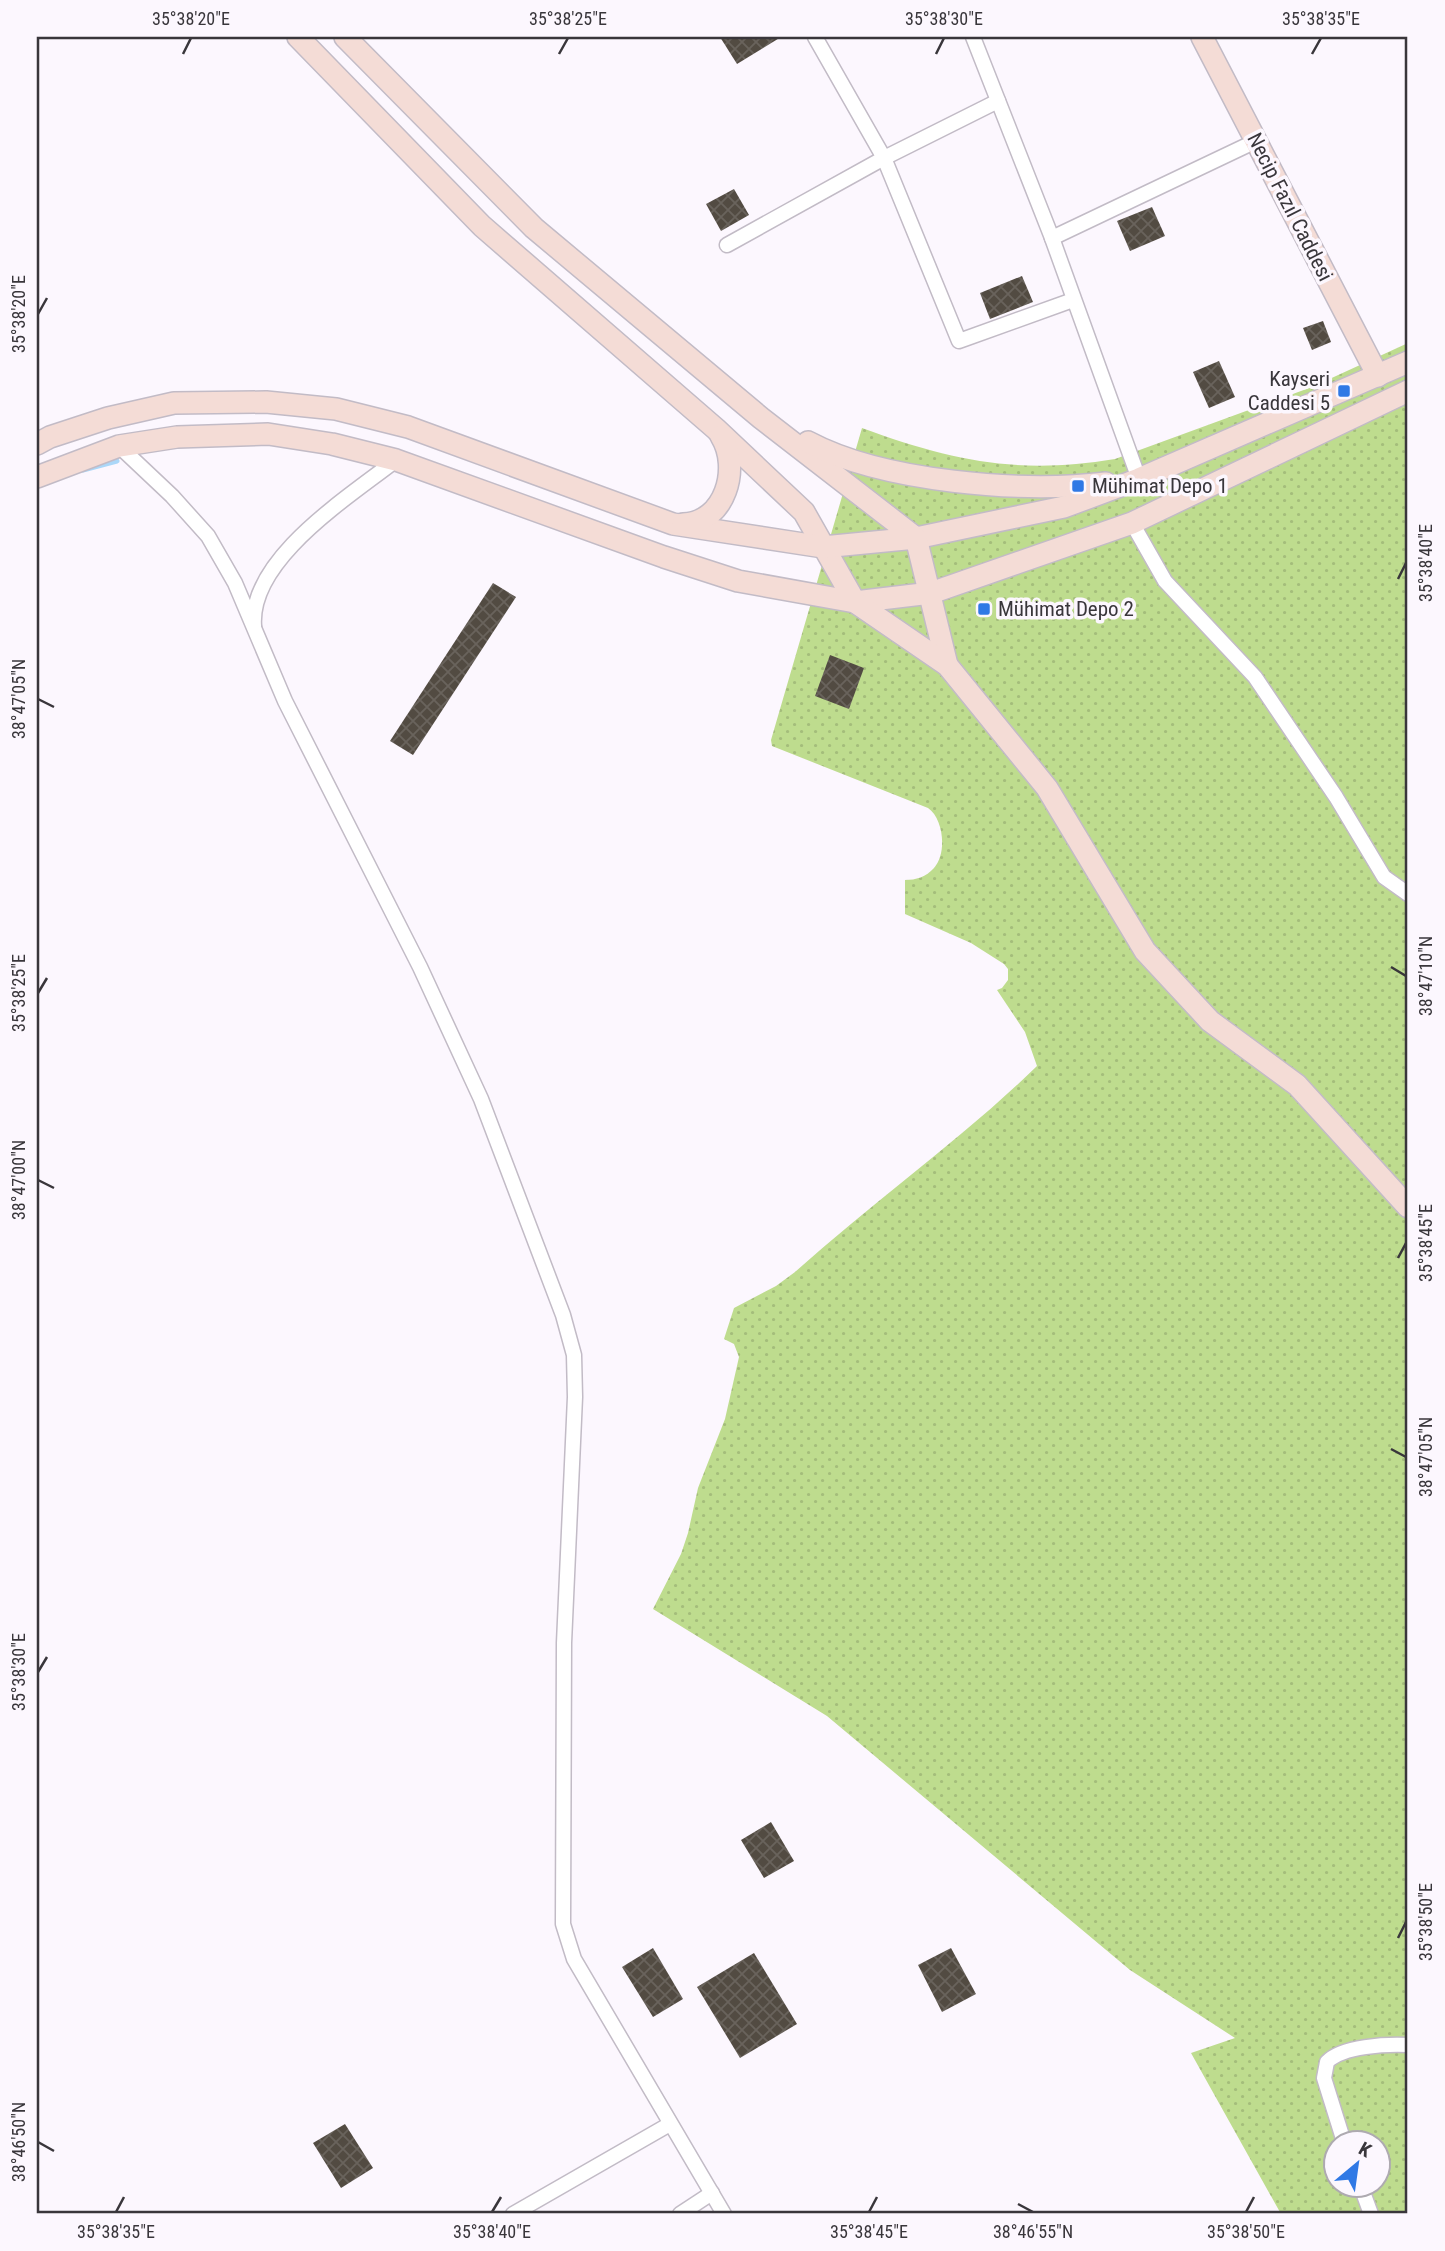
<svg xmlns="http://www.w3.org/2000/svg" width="1445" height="2251" viewBox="0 0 1445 2251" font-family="'Roboto Condensed',sans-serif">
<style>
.grass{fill:url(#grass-dots);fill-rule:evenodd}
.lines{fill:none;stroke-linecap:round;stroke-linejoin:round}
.stream{stroke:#abd7f8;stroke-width:5}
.building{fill:url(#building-cross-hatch)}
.street-casing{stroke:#c2bbc6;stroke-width:17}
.secondary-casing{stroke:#c2bbc6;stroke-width:24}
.street{stroke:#fff;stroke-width:14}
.secondary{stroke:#f4dcd6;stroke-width:21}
.ticks{fill:none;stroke:#39363b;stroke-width:2.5}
.poi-dot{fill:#3079e5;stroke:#fcf7fe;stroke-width:2.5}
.labels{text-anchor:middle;stroke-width:7;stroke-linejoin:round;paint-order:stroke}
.street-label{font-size:21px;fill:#39363b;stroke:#fcf7fe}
.poi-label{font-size:21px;fill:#39363b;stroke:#fcf7fe;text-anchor:start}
.neatline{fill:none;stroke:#39363b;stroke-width:2.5}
.ticks-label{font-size:18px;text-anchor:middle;fill:#39363b}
</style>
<defs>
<pattern id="grass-dots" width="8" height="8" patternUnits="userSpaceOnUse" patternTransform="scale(1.75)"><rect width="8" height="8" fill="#bedc8e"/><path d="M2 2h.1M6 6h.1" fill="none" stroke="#a4bd7b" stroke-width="1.8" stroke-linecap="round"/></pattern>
<pattern id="building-cross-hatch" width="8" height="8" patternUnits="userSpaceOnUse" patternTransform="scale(1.75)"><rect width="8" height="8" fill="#524b42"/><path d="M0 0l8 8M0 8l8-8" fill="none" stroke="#69635c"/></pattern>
</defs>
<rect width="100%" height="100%" fill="#fcf7fe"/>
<!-- grass -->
<path class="grass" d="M1408,343V2214H1281L1191,2053L1235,2038L1130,1970L827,1716L653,1609L681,1554L688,1533L698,1488L725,1419L739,1357L734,1344L724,1339L734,1308L776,1286L795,1272C874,1201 961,1140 1037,1066L1025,1032L997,990L1002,988L1008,980V969L1004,964L971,943L905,914V880C916,880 926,877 934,868C947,854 944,819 928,808L772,746L771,740L862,428C952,461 1019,475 1115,459L1312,387ZM1336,2142H1378V2184H1336Z"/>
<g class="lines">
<!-- stream -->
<path class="stream" d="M83,470L117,461"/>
</g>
<!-- building -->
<g class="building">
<path d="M720,37H781L737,64Z"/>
<path d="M734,189L749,215L721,231L706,204Z"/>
<path d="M1152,207L1165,236L1130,251L1117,221Z"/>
<path d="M1022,276L1033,302L990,319L980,293Z"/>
<path d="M1323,321L1331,342L1312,350L1303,328Z"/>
<path d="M1219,361L1235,397L1209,408L1193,372Z"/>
<path d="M493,583L516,597L413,755L390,741Z"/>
<path d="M830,655L864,668L849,709L815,696Z"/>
<path d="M771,1822L794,1861L764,1878L741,1840Z"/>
<path d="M653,1948L683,1999L653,2017L622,1967Z"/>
<path d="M951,1948L976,1994L942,2012L918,1965Z"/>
<path d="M754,1953L797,2024L740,2058L697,1987Z"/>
<path d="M345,2124L373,2168L341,2188L313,2143Z"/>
</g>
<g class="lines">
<!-- street casing -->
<g class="street-casing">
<g id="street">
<path d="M815,37L884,158L959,341L1073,300"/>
<path d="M973,37L1052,238L1139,479"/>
<path d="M1052,238L1256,141"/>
<path d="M727,245L884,158L998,101"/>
<path d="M119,446L172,496L208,536L235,583L285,701L420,967L481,1099L563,1315L574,1355L575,1397L564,1643L563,1924L574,1959L724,2214"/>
<path d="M1132,523L1165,581L1255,677L1336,797L1384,877L1408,894"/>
<path d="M254,626C249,559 349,497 396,460"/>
<path d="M1344,2142L1324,2078L1327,2062C1342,2046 1387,2044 1408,2045"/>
<path d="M1360,2184L1371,2214"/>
<path d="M513,2214L670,2124"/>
<path d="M680,2214L712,2193"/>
</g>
</g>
<!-- secondary casing -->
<g class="secondary-casing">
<g id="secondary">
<path d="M298,37L482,226L716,429L804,512L855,602L931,593L1132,523L1408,391"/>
<path d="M345,37L534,228L761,418L916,538L1064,507L1139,479L1408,362"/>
<path d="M1202,37L1378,376"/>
<path d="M808,442C883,482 1022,493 1106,483"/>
<path d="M37,444L50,437L108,418L174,403L266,402L336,409L408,427L673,524L823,547L916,538L947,665"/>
<path d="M37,477L119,446L177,437L268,434L332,444L396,460L664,557L738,581L855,602L947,665L1047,788L1145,951L1210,1021L1297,1085L1408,1207"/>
<path d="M683,524C725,523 741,468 721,436"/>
</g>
</g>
<!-- street -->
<use href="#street" class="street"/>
<!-- secondary -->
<use href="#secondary" class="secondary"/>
</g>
<!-- ticks -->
<path class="ticks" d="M183,54L191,38M559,54L568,38M936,54L944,38M1312,54L1321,38M38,314L47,298M1398,579L1406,563M38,699L54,707M1391,967L1406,976M38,993L47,978M38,1180L54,1188M1398,1258L1406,1243M1391,1449L1406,1457M38,1672L47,1657M1398,1938L1406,1922M38,2142L54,2151M1018,2204L1033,2212M116,2212L124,2197M492,2212L501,2197M869,2212L877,2197M1246,2212L1254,2197"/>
<!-- markers -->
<g class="poi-dot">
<rect x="1337" y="384" width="14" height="14" rx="3.5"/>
<rect x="1071" y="479" width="14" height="14" rx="3.5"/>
<rect x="977" y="602" width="14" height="14" rx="3.5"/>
</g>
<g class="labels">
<!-- street labels -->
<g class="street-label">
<text transform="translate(1290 207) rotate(63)" y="7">Necip Fazıl Caddesi</text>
</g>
<!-- poi labels -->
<g class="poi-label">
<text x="1330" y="386" text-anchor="end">Kayseri<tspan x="1330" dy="24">Caddesi 5</tspan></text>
<text x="1092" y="493">Mühimat Depo 1</text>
<text x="998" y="616">Mühimat Depo 2</text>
</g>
</g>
<!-- border -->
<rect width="1445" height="2251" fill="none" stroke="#fcf7fe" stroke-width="77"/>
<!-- north arrow -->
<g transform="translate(1357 2164) rotate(29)"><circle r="33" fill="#fcf7fe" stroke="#aeaab0" stroke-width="2"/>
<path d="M0-5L12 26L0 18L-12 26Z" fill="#3079e5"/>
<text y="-10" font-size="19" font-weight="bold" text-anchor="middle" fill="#39363b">K</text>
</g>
<rect x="38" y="38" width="1368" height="2174" class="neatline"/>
<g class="ticks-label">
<text x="191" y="25">35°38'20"E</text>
<text x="568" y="25">35°38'25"E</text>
<text x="944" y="25">35°38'30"E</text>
<text x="1321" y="25">35°38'35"E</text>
<text transform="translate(19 314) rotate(-90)" y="6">35°38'20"E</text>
<text transform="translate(1426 563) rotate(-90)" y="6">35°38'40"E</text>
<text transform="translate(19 699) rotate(-90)" y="6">38°47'05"N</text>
<text transform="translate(1426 976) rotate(-90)" y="6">38°47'10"N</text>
<text transform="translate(19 993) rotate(-90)" y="6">35°38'25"E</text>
<text transform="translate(19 1180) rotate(-90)" y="6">38°47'00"N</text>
<text transform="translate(1426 1243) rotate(-90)" y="6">35°38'45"E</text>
<text transform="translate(1426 1457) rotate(-90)" y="6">38°47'05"N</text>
<text transform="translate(19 1672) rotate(-90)" y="6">35°38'30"E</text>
<text transform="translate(1426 1922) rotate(-90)" y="6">35°38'50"E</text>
<text transform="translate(19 2142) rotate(-90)" y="6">38°46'50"N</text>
<text x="116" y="2238">35°38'35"E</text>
<text x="492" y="2238">35°38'40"E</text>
<text x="869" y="2238">35°38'45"E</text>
<text x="1033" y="2238">38°46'55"N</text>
<text x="1246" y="2238">35°38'50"E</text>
</g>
</svg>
